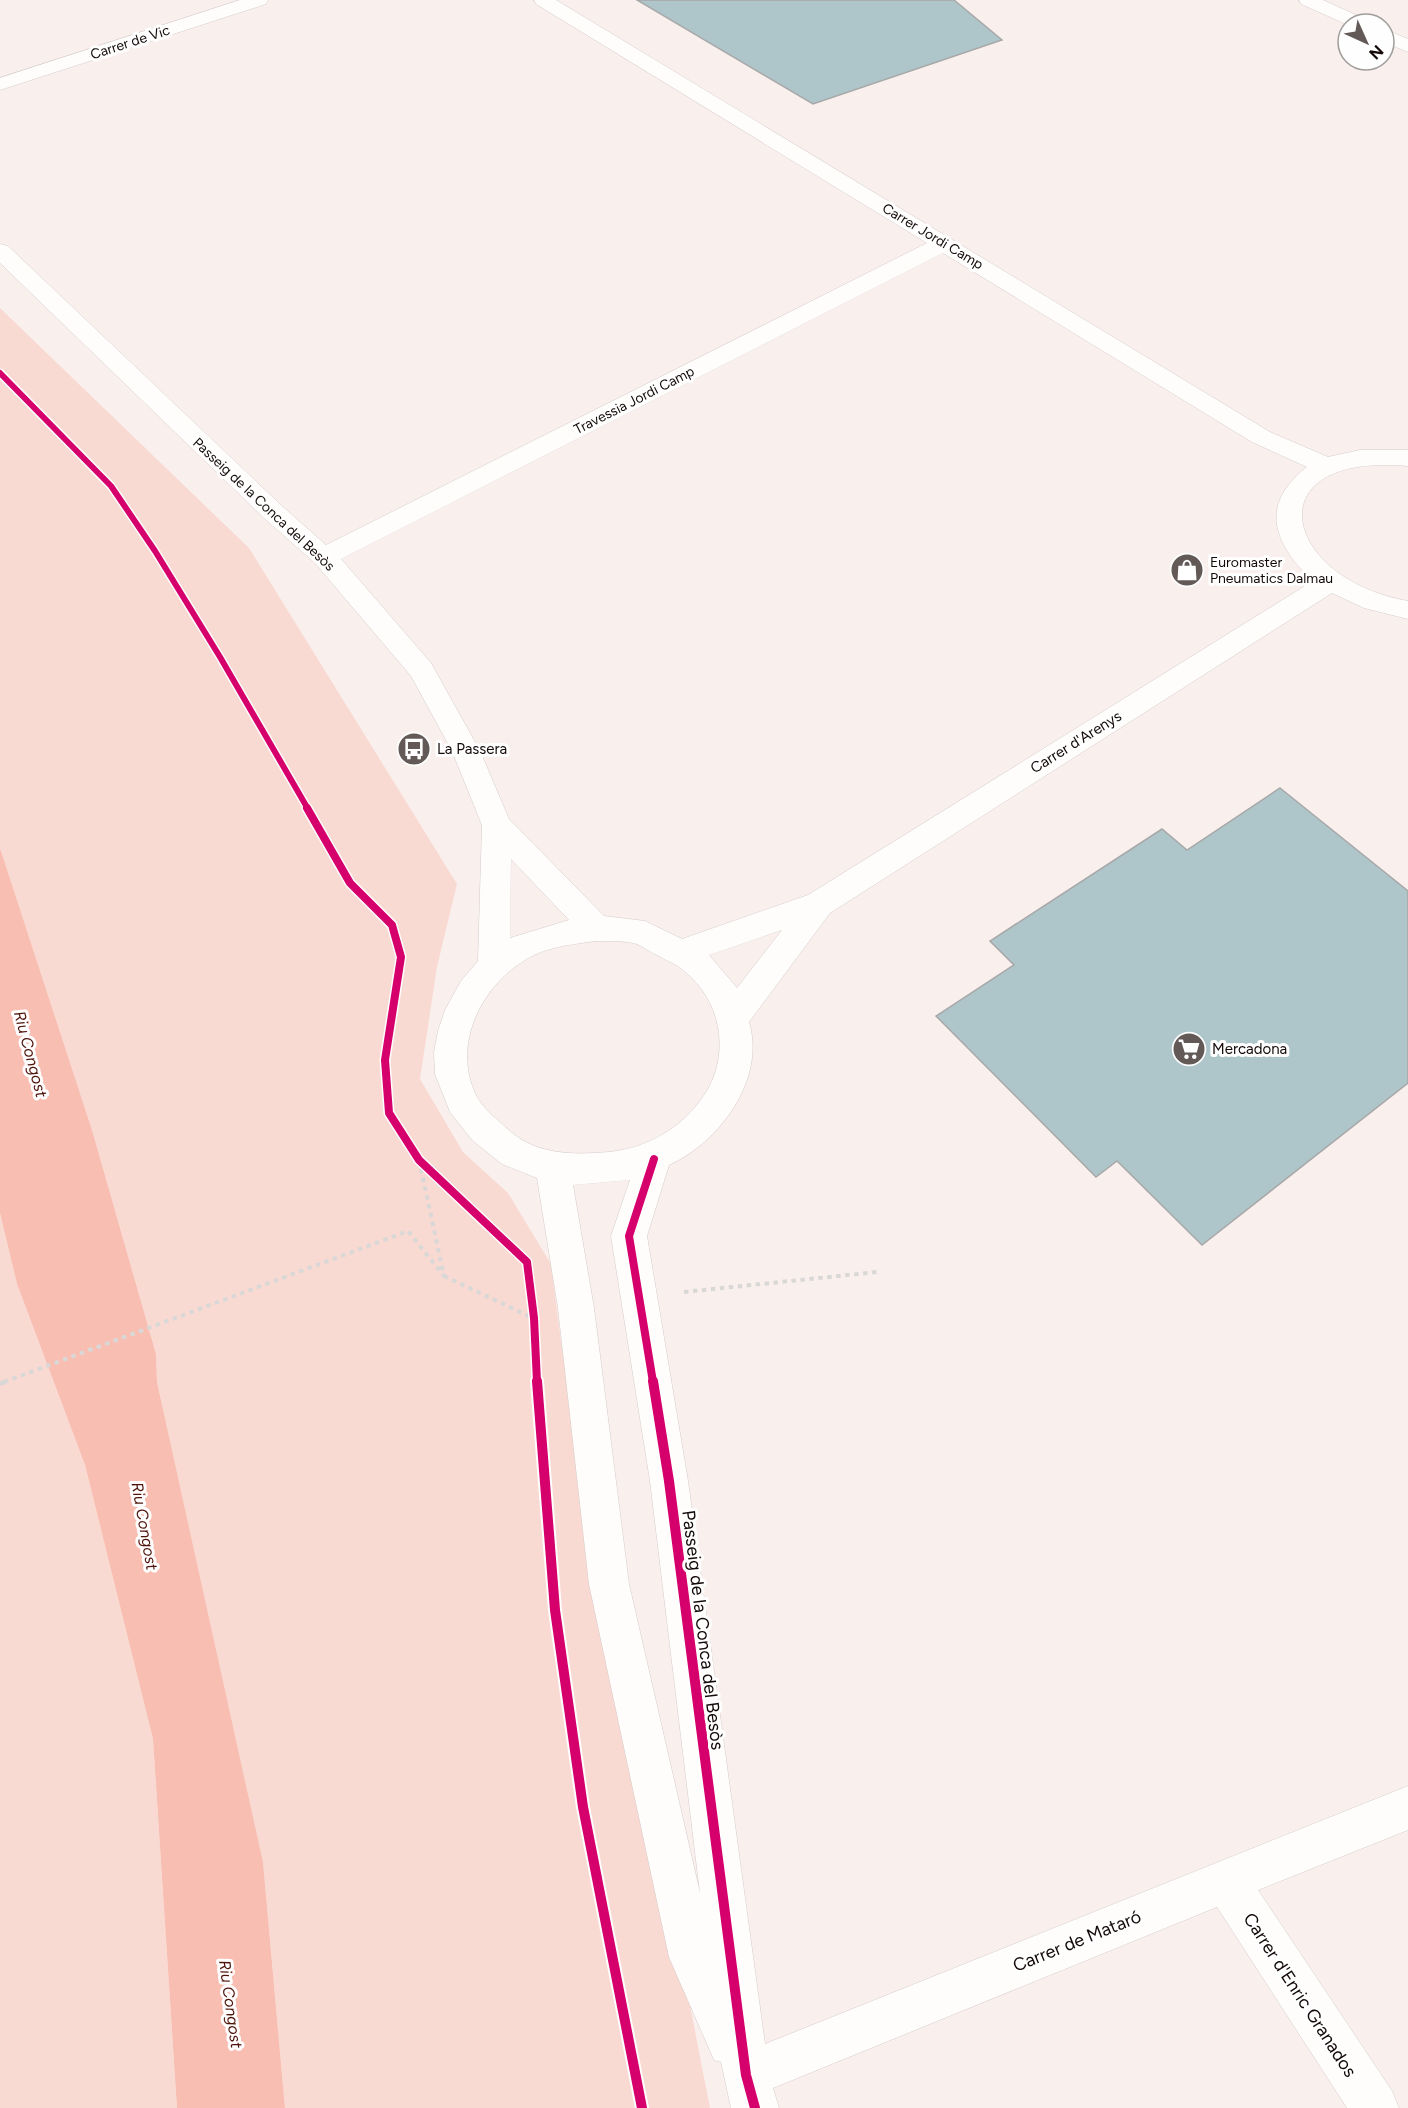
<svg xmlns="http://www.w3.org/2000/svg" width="1408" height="2108" viewBox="0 0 1408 2108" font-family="Figtree,sans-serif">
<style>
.green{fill:#f9dad3}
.water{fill:#f8beb1}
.building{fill:#aec5c9;stroke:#a8a8a9;stroke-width:1.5}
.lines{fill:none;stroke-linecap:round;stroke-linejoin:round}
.minor-casing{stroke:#d5ccca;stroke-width:1}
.path-far1{stroke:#dad7d7;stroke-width:4;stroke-dasharray:4.5 4.5;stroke-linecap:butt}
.path{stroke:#dad7d7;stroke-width:4.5;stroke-dasharray:6 6;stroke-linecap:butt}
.minor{fill:#fefdfc;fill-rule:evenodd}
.cycleway-far2-casing{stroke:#fefefe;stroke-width:9}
.cycleway-far1-casing{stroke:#fefefe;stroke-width:11}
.cycleway-casing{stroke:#fefefe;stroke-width:14}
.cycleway-far2{stroke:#d6006c;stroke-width:6}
.cycleway-far1{stroke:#d6006c;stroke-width:8}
.cycleway{stroke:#d6006c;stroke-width:10}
.labels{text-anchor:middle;stroke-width:6;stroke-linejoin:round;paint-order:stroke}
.far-street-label{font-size:14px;fill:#120908;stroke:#fefefe}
.far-poi-label{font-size:14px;fill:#120908;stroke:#fefefe;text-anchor:start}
.street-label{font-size:15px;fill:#120908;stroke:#fefefe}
.poi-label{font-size:15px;fill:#120908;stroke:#fefefe;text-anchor:start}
.water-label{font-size:16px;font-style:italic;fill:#4e1309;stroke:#fefefe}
.near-street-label{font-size:18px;fill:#120908;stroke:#fefefe}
</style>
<rect width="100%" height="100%" fill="#f9f0ee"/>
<!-- green -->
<g class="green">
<path d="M0,308L249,548L457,884L437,967L420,1079L463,1152L508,1193L551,1264L561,1342L710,2108H285L263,1862L157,1382L156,1354L92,1130L0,848Z"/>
<path d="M0,1213L17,1284L85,1465L153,1739L177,2108H0Z"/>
</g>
<!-- water -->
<path class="water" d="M0,848L92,1130L156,1354L157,1382L263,1862L285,2108H177L153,1739L85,1465L17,1284L0,1213Z"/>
<!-- building -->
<g class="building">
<path d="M637,0H954L1002,40L813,104Z"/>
<path d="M1280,788L1408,891V1083L1202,1245L1117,1161L1096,1177L936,1016L1014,965L990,941L1162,829L1187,850Z"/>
</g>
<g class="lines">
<!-- minor casing -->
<g class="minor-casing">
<g id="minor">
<path d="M240,0H268L266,4L0,90V78Z"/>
<path d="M534,0H556L1270,432L1328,457L1360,450H1408V466C1252,452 1282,579 1408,601V619L1364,608L1332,593L830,913L749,1022C766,1079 720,1142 669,1165L647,1236L688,1481L765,2044L1408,1786V1830L1258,1890L1392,2091L1399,2108H1347L1217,1907L773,2088L779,2108H731L721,2062L714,2060L669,1957L589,1584L558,1308L537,1178L502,1164L472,1140L450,1112L435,1074L434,1052L438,1031L445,1010L461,981L478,961L482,825L452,751L411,676L315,563L265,519L0,263V244L8,246L283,507L326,545L927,243L536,4ZM943,253L1252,442L1307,467C1258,505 1274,544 1313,581L808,895L682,939L645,921L604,916L509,819L480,751L431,663L341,559ZM511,859L569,920L510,938ZM782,930L737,988L709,955ZM596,941C609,942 624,940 637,944C643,947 650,952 657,955C665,960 677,964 684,971C720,999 730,1050 708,1089C687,1125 650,1148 609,1152C584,1154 561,1155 537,1147C523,1142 511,1133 500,1122C490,1114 479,1103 474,1091C452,1038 486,979 534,955C553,946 575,944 596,941ZM630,1180L611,1236L650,1481L700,1893L629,1584L594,1308L573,1185Z"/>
<path d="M1299,0H1323L1367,20L1369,24L1348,25L1301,4Z"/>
<path d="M1384,29L1408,39V52L1384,42Z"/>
</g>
</g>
<!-- path-far1 -->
<g class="path-far1">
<path d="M444,1276L533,1318"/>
<path d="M684,1292L877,1272"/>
<path d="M4,1382L408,1231L444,1276L419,1160"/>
</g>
<!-- path -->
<path class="path" d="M0,1384L8,1381"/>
<!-- minor -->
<use href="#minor" class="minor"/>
<!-- cycleway-far2 casing -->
<g class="cycleway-far2-casing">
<path id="cycleway-far2" d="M0,373L111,486L155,551L220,657L308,809"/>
</g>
<!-- cycleway-far1 casing -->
<g class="cycleway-far1-casing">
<g id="cycleway-far1">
<path d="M307,808L350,883L392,925L401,957L385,1060L389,1113L419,1160L527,1262L534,1318L537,1382"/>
<path d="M653,1382L629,1236L654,1159"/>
</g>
</g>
<!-- cycleway casing -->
<g class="cycleway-casing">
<g id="cycleway">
<path d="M537,1381L555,1610L583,1807L642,2108"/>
<path d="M653,1381L669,1481L746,2075L755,2108"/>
</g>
</g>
<!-- cycleway-far2 -->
<use href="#cycleway-far2" class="cycleway-far2"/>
<!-- cycleway-far1 -->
<use href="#cycleway-far1" class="cycleway-far1"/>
<!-- cycleway -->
<use href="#cycleway" class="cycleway"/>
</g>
<!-- icons -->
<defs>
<g id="shop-disc" transform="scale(1.725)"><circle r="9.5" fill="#635a58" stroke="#fefefe"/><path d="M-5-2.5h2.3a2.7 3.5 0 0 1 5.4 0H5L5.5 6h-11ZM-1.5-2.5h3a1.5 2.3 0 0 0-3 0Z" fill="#fff"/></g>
<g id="bus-disc" transform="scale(1.725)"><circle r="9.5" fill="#635a58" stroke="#fefefe"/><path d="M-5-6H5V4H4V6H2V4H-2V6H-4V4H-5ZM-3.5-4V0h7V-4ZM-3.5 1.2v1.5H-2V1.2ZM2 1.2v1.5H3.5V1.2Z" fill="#fff"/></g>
<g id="supermarket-disc" transform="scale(1.725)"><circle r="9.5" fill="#635a58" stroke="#fefefe"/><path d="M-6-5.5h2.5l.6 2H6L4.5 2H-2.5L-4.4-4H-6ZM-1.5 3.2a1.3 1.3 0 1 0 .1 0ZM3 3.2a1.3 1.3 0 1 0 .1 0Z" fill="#fff"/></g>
</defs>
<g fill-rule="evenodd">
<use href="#shop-disc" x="1187" y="570"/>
<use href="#bus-disc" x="414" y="749"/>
<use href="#supermarket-disc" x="1189" y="1049"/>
</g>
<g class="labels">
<!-- far-street labels -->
<g class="far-street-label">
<text transform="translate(130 42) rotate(-18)" y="5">Carrer de Vic</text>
<text transform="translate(933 236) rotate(31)" y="5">Carrer Jordi Camp</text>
<text transform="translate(634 400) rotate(-27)" y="5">Travessia Jordi Camp</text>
<text transform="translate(264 504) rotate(43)" y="5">Passeig de la Conca del Besòs</text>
</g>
<!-- far-poi labels -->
<g class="far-poi-label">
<text x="1210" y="567">Euromaster<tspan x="1210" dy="16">Pneumatics Dalmau</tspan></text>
</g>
<!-- street labels -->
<g class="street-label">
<text transform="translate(1076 742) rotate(-32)" y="5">Carrer d'Arenys</text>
</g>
<!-- poi labels -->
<g class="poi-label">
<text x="437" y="754">La Passera</text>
<text x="1212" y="1054">Mercadona</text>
</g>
<!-- water labels -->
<g class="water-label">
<text transform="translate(31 1054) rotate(75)" y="6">Riu Congost</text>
<text transform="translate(145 1526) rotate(80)" y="6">Riu Congost</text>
<text transform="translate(231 2004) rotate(82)" y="6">Riu Congost</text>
</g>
<!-- near-street labels -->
<g class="near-street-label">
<text transform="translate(703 1630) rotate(83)" y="6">Passeig de la Conca del Besòs</text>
<text transform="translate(1077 1941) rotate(-22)" y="6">Carrer de Mataró</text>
<text transform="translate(1300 1995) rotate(57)" y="6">Carrer d'Enric Granados</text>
</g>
</g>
<!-- north arrow -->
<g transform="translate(1366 42) rotate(135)"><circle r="28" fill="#fefefe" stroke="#a09c9c" stroke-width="1.5"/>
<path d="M0-4.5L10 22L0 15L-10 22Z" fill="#635a58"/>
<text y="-9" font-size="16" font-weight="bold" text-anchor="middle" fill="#120908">N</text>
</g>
</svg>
